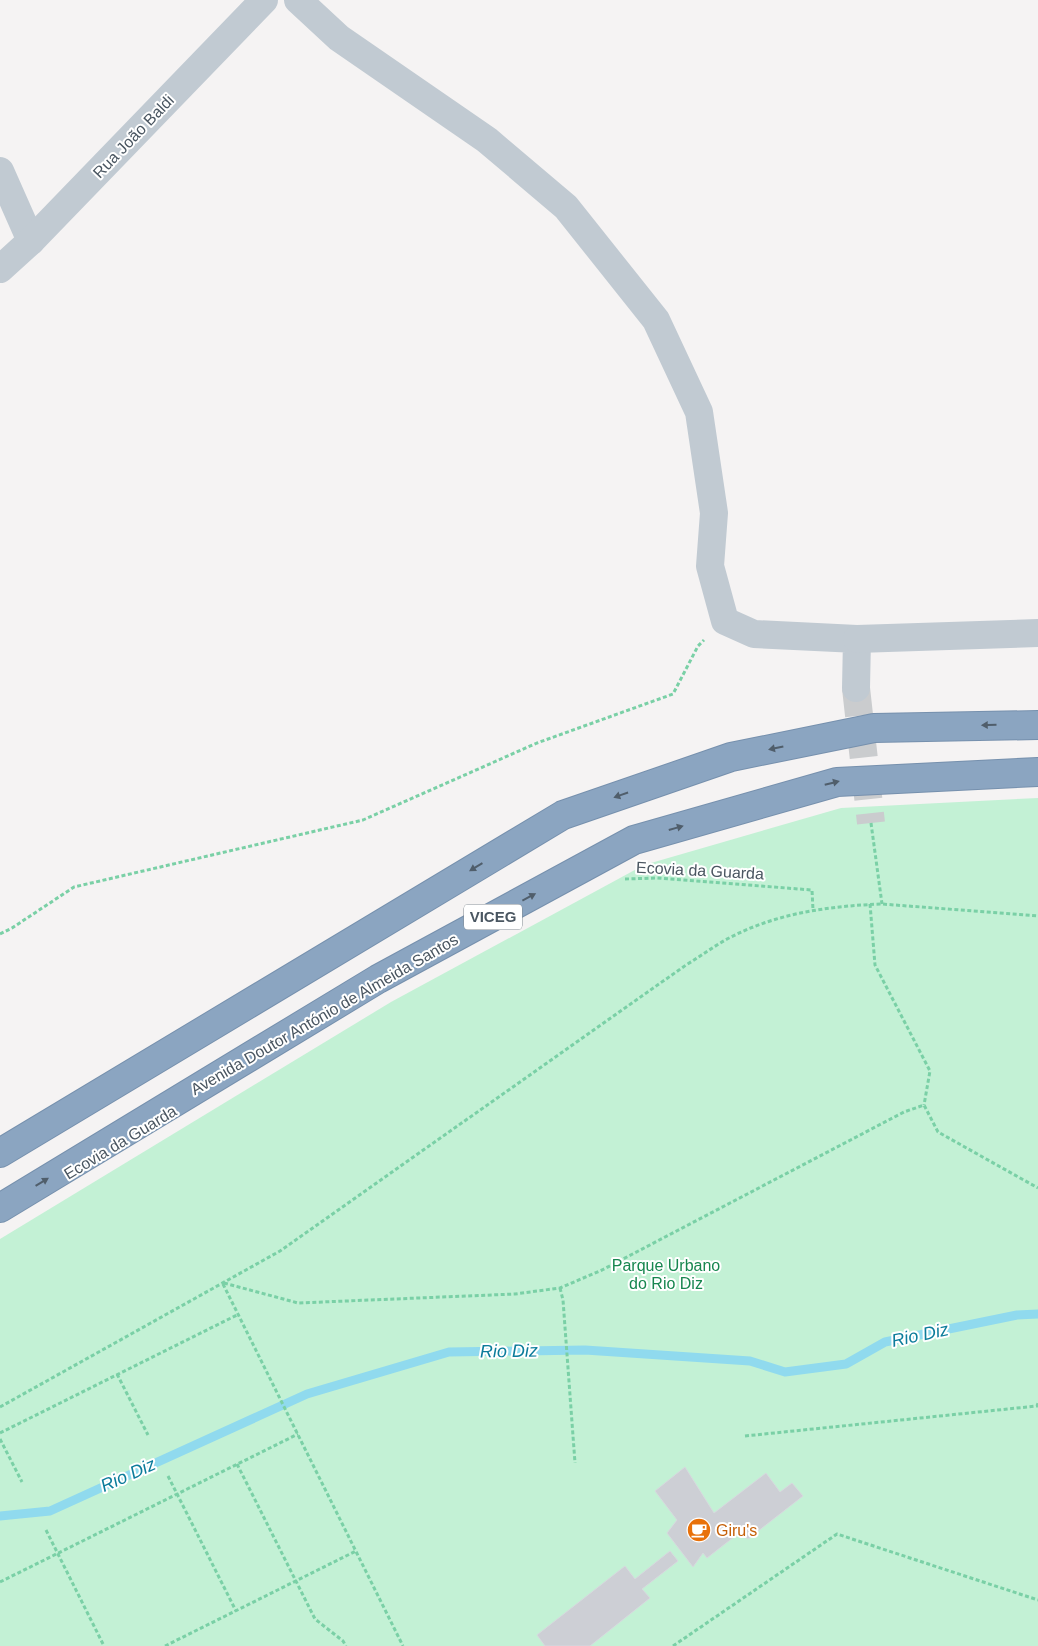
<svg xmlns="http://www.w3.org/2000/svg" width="1038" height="1646" viewBox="0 0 1038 1646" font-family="Helvetica,sans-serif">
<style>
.green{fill:#c3f1d5}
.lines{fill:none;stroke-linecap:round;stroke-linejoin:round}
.stream{stroke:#90daee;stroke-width:9}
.building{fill:#cdcfd5;stroke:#d7d9de}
.minor-tunnel{stroke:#caccce;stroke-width:28;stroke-dasharray:28 14;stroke-linecap:butt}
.highway-casing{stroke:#7690ad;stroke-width:30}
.path{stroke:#7ad0a6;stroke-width:3;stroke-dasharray:4 2.5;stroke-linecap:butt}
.minor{stroke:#c1cad2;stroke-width:28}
.highway{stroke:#8ba5c1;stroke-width:28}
.oneway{fill:#505e6b}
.labels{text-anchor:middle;stroke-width:4;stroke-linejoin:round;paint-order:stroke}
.shield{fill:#fff;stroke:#808990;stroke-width:1}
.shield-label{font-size:15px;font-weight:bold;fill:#4a5661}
.street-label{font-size:16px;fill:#4a5661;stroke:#fff}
.park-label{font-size:16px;fill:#17864f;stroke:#fff}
.food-label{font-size:16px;fill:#c56008;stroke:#fff;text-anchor:start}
.water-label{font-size:18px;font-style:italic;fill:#0c7c9b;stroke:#fff}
</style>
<rect width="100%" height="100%" fill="#f5f3f3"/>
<!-- green -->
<path class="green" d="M1038,798V1646H0V1239L391,1002L644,865L841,808Z"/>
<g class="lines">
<!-- stream -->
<path class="stream" d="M0,1516L50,1511L307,1394L449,1352L585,1350L750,1361L785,1372L846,1364L885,1342L1017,1315L1038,1314"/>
</g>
<!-- building -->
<g class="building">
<path d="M685,1467L714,1513L766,1473L780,1492L792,1483L803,1496L748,1539L739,1533L707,1558L703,1553L693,1567L667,1533L677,1520L655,1491Z"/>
<path d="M670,1551L678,1561L642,1589L650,1598L590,1646H545L537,1635L625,1566L635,1579Z"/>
</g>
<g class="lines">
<!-- minor-tunnel -->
<path class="minor-tunnel" d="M856,688L871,823"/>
<!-- highway casing -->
<g class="highway-casing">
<g id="highway">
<path d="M0,1153L563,815L731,757L874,728L1038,725"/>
<path d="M0,1208L378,979L634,840L837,782L1038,772"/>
</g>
</g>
<!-- path -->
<g class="path">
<path d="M871,823L882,904"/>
<path d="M625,879L657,878L812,890L813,910"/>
<path d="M870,904L875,965L930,1071L924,1105"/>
<path d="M0,934L12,928L74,887L363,820L537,743L673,694L698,646L704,640"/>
<path d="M224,1283L298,1303L515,1294L560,1288L602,1270L904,1112L924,1105L938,1132L1038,1188"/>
<path d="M223,1284L403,1646"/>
<path d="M560,1288L563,1300L575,1463"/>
<path d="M117,1374L148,1435"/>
<path d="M0,1407L280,1251L686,965C701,956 714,946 729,938C777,913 829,906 882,904L1038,916"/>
<path d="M0,1433L239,1314"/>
<path d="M745,1436L1037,1406L1038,1403"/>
<path d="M0,1439L22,1482"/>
<path d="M237,1464L315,1619L343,1641L346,1646"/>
<path d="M168,1476L236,1611"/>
<path d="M46,1530L104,1646"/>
<path d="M0,1582L298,1434"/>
<path d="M165,1646L356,1551"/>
<path d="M673,1646L837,1534L1038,1600"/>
</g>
<!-- minor -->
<g class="minor">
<path d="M298,0L339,38L487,140L566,207L656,320L699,412L714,513L710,566L725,621L754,634L857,639L856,688"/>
<path d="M0,171L31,241"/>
<path d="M0,269L31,241L264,0"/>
<path d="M857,639L1038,633"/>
</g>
<!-- highway -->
<use href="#highway" class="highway"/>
</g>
<!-- one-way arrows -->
<defs><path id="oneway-solid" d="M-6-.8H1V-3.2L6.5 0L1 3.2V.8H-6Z" transform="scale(1.25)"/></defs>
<g class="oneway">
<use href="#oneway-solid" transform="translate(989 725) rotate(179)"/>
<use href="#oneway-solid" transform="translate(776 748) rotate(168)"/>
<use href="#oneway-solid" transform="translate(832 783) rotate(-14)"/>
<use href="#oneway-solid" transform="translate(621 795) rotate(161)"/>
<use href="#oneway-solid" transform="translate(676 828) rotate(-16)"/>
<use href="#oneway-solid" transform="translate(476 867) rotate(149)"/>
<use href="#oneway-solid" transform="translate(529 897) rotate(-28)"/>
<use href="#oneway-solid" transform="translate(42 1182) rotate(-31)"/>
</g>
<!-- icons -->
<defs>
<g id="cafe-disc" transform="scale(1.25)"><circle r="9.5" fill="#e8710a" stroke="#fff"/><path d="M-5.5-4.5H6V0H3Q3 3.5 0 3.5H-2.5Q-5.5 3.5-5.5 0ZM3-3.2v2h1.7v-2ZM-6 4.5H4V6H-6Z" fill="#fff"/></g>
</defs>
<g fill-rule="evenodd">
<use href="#cafe-disc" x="699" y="1530"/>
</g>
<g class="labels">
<!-- shield labels -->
<rect class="shield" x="464" y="904.5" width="58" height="25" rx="4"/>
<g class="shield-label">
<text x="493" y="922">VICEG</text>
</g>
<!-- street labels -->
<g class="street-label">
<text transform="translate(133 136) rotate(-46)" y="6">Rua João Baldi</text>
<text transform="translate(700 870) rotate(3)" y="6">Ecovia da Guarda</text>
<text transform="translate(324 1014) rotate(-30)" y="6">Avenida Doutor António de Almeida Santos</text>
<text transform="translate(120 1142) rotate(-31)" y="6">Ecovia da Guarda</text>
</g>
<!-- park labels -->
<g class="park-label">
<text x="666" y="1271">Parque Urbano<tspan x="666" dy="18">do Rio Diz</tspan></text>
</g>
<!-- food labels -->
<g class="food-label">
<text x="716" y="1536">Giru's</text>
</g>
<!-- water labels -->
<g class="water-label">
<text transform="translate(920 1335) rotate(-12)" y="6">Rio Diz</text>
<text transform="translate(509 1351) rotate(-1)" y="6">Rio Diz</text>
<text transform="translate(128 1475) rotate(-24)" y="6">Rio Diz</text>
</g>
</g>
</svg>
